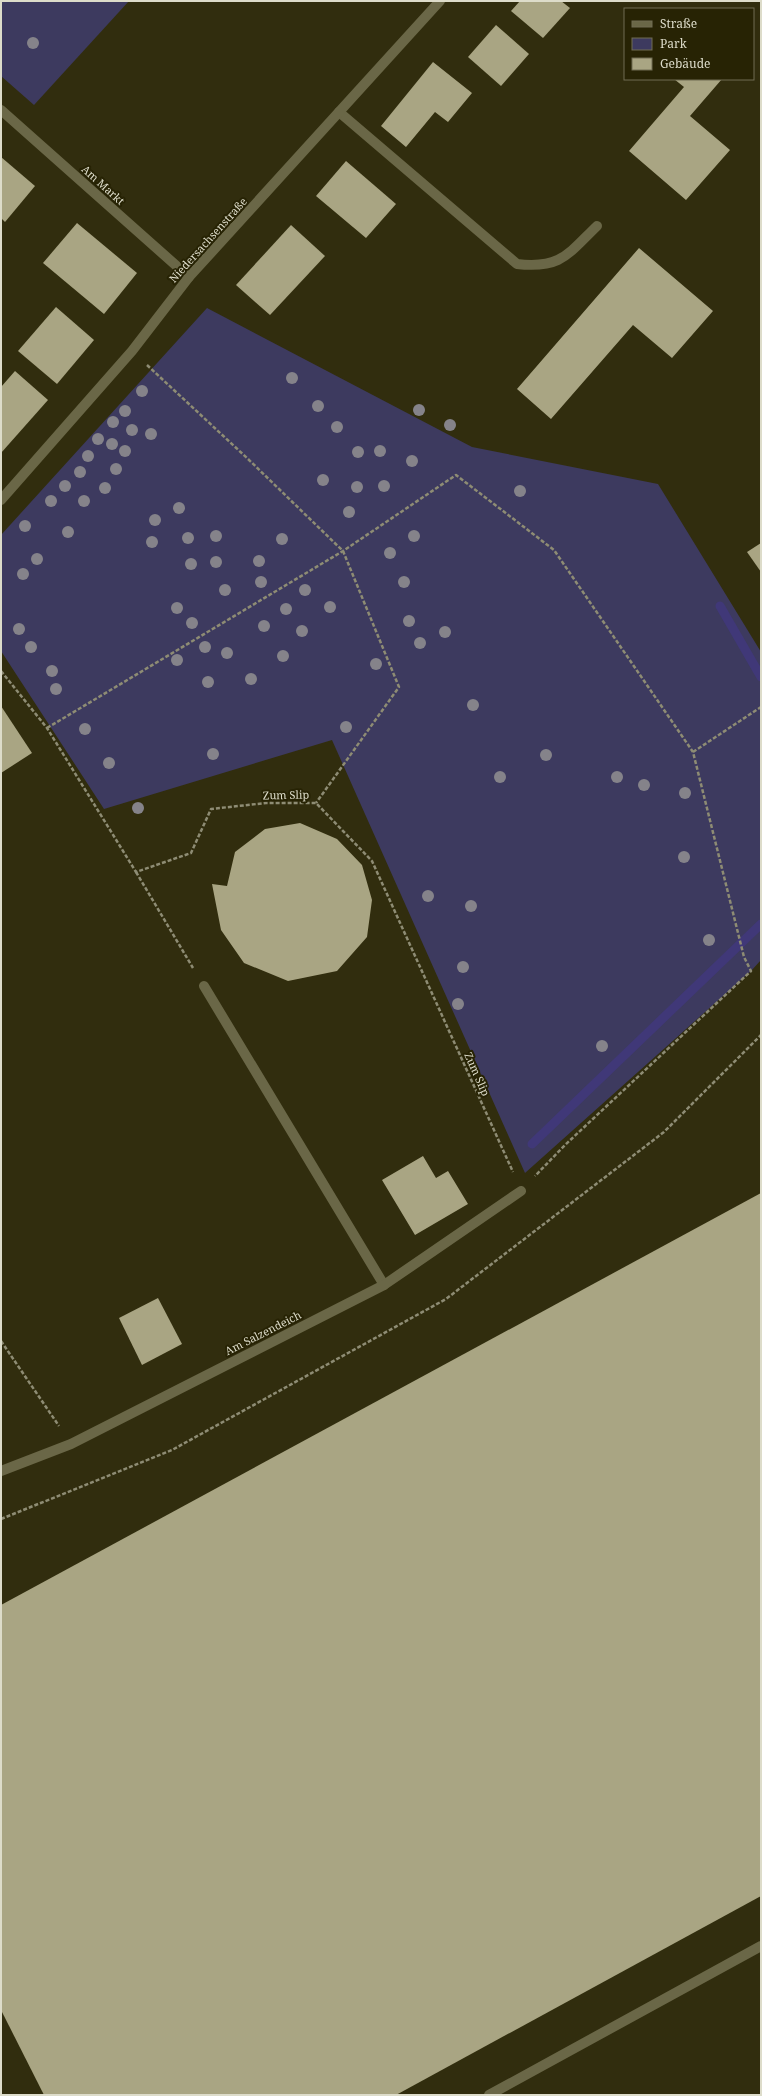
<svg xmlns="http://www.w3.org/2000/svg" width="762" height="2096" viewBox="0 0 762 2096" font-family="'Noto Serif',serif">
<style>
.green{fill:#3d3a5f}
.lines{fill:none;stroke-linecap:round;stroke-linejoin:round}
.stream{stroke:#403878;stroke-width:9}
.building{fill:#a9a583}
.path{stroke:#8e8c74;stroke-width:2.5;stroke-dasharray:4 2;stroke-linecap:butt}
.lane{stroke:#6a6747;stroke-width:10}
.street{stroke:#6a6747;stroke-width:10}
.tree{fill:#85838a}
.labels{text-anchor:middle;stroke-width:4;stroke-linejoin:round;paint-order:stroke}
.street-label{font-size:11px;fill:#dddcca;stroke:#272304}
</style>
<rect width="100%" height="100%" fill="#312d0e"/>
<!-- green -->
<g class="green">
<path d="M1,1H129L34,105L1,76Z"/>
<path d="M207,308L472,447L658,484L761,652V960L751,971L525,1173L332,740L104,809L1,651V535Z"/>
</g>
<g class="lines">
<!-- stream -->
<g class="stream">
<path d="M720,606L761,677"/>
<path d="M532,1144L761,924"/>
</g>
</g>
<!-- building -->
<g class="building">
<path d="M520,1H561L570,8L543,38L511,11Z"/>
<path d="M496,25L529,54L501,86L468,57Z"/>
<path d="M433,62L472,93L448,122L435,112L406,147L381,126Z"/>
<path d="M674,79H722L690,116L730,150L686,200L629,151L684,87Z"/>
<path d="M1,157L35,186L5,222L1,218Z"/>
<path d="M346,161L396,204L366,238L316,196Z"/>
<path d="M77,223L137,273L104,314L43,263Z"/>
<path d="M291,225L325,256L270,315L236,285Z"/>
<path d="M639,248L713,311L672,358L633,325L551,419L517,389Z"/>
<path d="M56,307L94,340L57,384L18,351Z"/>
<path d="M15,371L48,400L1,453V387Z"/>
<path d="M761,543V572L747,552Z"/>
<path d="M1,706L32,753L1,773Z"/>
<path d="M300,823L337,839L362,865L372,900L367,937L337,971L288,981L244,963L221,930L212,884L227,886L235,852L265,829Z"/>
<path d="M423,1156L436,1178L448,1171L468,1204L415,1235L382,1180Z"/>
<path d="M761,1193V1896L396,2095H44L1,2010V1605Z"/>
<path d="M158,1298L182,1344L142,1365L119,1318Z"/>
</g>
<g class="lines">
<!-- path -->
<g class="path">
<path d="M147,365L247,458L343,551L399,687L316,803"/>
<path d="M1,671L47,728L136,872L191,853L211,809L266,803H316L372,861L513,1172"/>
<path d="M47,728L343,551L456,475L554,550L693,752L744,957L751,971L565,1145L535,1176"/>
<path d="M693,752L761,707"/>
<path d="M136,872L193,968"/>
<path d="M1,1341L59,1426"/>
<path d="M1,1519L172,1450L446,1299L664,1132L761,1035"/>
</g>
<!-- lane -->
<g class="lane">
<path d="M339,112L517,264C561,269 568,254 597,226"/>
<path d="M489,2095L761,1946"/>
</g>
<!-- street -->
<g class="street">
<path d="M1,110L189,277"/>
<path d="M1,500L132,351L189,277L440,1"/>
<path d="M204,986L384,1285"/>
<path d="M1,1471L71,1444L384,1285L521,1191"/>
</g>
</g>
<!-- trees -->
<g class="tree">
<circle cx="33" cy="43" r="6"/>
<circle cx="292" cy="378" r="6"/>
<circle cx="142" cy="391" r="6"/>
<circle cx="318" cy="406" r="6"/>
<circle cx="419" cy="410" r="6"/>
<circle cx="125" cy="411" r="6"/>
<circle cx="113" cy="422" r="6"/>
<circle cx="450" cy="425" r="6"/>
<circle cx="337" cy="427" r="6"/>
<circle cx="132" cy="430" r="6"/>
<circle cx="151" cy="434" r="6"/>
<circle cx="98" cy="439" r="6"/>
<circle cx="112" cy="444" r="6"/>
<circle cx="125" cy="451" r="6"/>
<circle cx="380" cy="451" r="6"/>
<circle cx="358" cy="452" r="6"/>
<circle cx="88" cy="456" r="6"/>
<circle cx="412" cy="461" r="6"/>
<circle cx="116" cy="469" r="6"/>
<circle cx="80" cy="472" r="6"/>
<circle cx="323" cy="480" r="6"/>
<circle cx="65" cy="486" r="6"/>
<circle cx="384" cy="486" r="6"/>
<circle cx="357" cy="487" r="6"/>
<circle cx="105" cy="488" r="6"/>
<circle cx="520" cy="491" r="6"/>
<circle cx="51" cy="501" r="6"/>
<circle cx="84" cy="501" r="6"/>
<circle cx="179" cy="508" r="6"/>
<circle cx="349" cy="512" r="6"/>
<circle cx="155" cy="520" r="6"/>
<circle cx="25" cy="526" r="6"/>
<circle cx="68" cy="532" r="6"/>
<circle cx="216" cy="536" r="6"/>
<circle cx="414" cy="536" r="6"/>
<circle cx="188" cy="538" r="6"/>
<circle cx="282" cy="539" r="6"/>
<circle cx="152" cy="542" r="6"/>
<circle cx="390" cy="553" r="6"/>
<circle cx="37" cy="559" r="6"/>
<circle cx="259" cy="561" r="6"/>
<circle cx="216" cy="562" r="6"/>
<circle cx="191" cy="564" r="6"/>
<circle cx="23" cy="574" r="6"/>
<circle cx="261" cy="582" r="6"/>
<circle cx="404" cy="582" r="6"/>
<circle cx="225" cy="590" r="6"/>
<circle cx="305" cy="590" r="6"/>
<circle cx="330" cy="607" r="6"/>
<circle cx="177" cy="608" r="6"/>
<circle cx="286" cy="609" r="6"/>
<circle cx="409" cy="621" r="6"/>
<circle cx="192" cy="623" r="6"/>
<circle cx="264" cy="626" r="6"/>
<circle cx="19" cy="629" r="6"/>
<circle cx="302" cy="631" r="6"/>
<circle cx="445" cy="632" r="6"/>
<circle cx="420" cy="643" r="6"/>
<circle cx="31" cy="647" r="6"/>
<circle cx="205" cy="647" r="6"/>
<circle cx="227" cy="653" r="6"/>
<circle cx="283" cy="656" r="6"/>
<circle cx="177" cy="660" r="6"/>
<circle cx="376" cy="664" r="6"/>
<circle cx="52" cy="671" r="6"/>
<circle cx="251" cy="679" r="6"/>
<circle cx="208" cy="682" r="6"/>
<circle cx="56" cy="689" r="6"/>
<circle cx="473" cy="705" r="6"/>
<circle cx="346" cy="727" r="6"/>
<circle cx="85" cy="729" r="6"/>
<circle cx="213" cy="754" r="6"/>
<circle cx="546" cy="755" r="6"/>
<circle cx="109" cy="763" r="6"/>
<circle cx="500" cy="777" r="6"/>
<circle cx="617" cy="777" r="6"/>
<circle cx="644" cy="785" r="6"/>
<circle cx="685" cy="793" r="6"/>
<circle cx="138" cy="808" r="6"/>
<circle cx="684" cy="857" r="6"/>
<circle cx="428" cy="896" r="6"/>
<circle cx="471" cy="906" r="6"/>
<circle cx="709" cy="940" r="6"/>
<circle cx="463" cy="967" r="6"/>
<circle cx="458" cy="1004" r="6"/>
<circle cx="602" cy="1046" r="6"/>
</g>
<g class="labels">
<!-- street labels -->
<g class="street-label">
<text transform="translate(103 185) rotate(42)" y="4">Am Markt</text>
<text transform="translate(208 240) rotate(-48)" y="4">Niedersachsenstraße</text>
<text transform="translate(286 795) rotate(-1)" y="4">Zum Slip</text>
<text transform="translate(477 1074) rotate(66)" y="4">Zum Slip</text>
<text transform="translate(263 1333) rotate(-27)" y="4">Am Salzendeich</text>
</g>
</g>
<!-- border -->
<rect width="762" height="2096" fill="none" stroke="#dddcca" stroke-width="4"/>
<!-- legend -->
<rect x="624" y="8" width="130" height="72" fill="#272304" stroke="#706d53"/>
<rect x="632" y="21" width="20" height="6" fill="#6a6747" stroke="#706d53"/>
<text x="660" y="28" font-size="12" fill="#dddcca">Straße</text>
<rect x="632" y="38" width="20" height="12" fill="#3d3a5f" stroke="#706d53"/>
<text x="660" y="48" font-size="12" fill="#dddcca">Park</text>
<rect x="632" y="58" width="20" height="12" fill="#a9a583" stroke="#706d53"/>
<text x="660" y="68" font-size="12" fill="#dddcca">Gebäude</text>
</svg>
